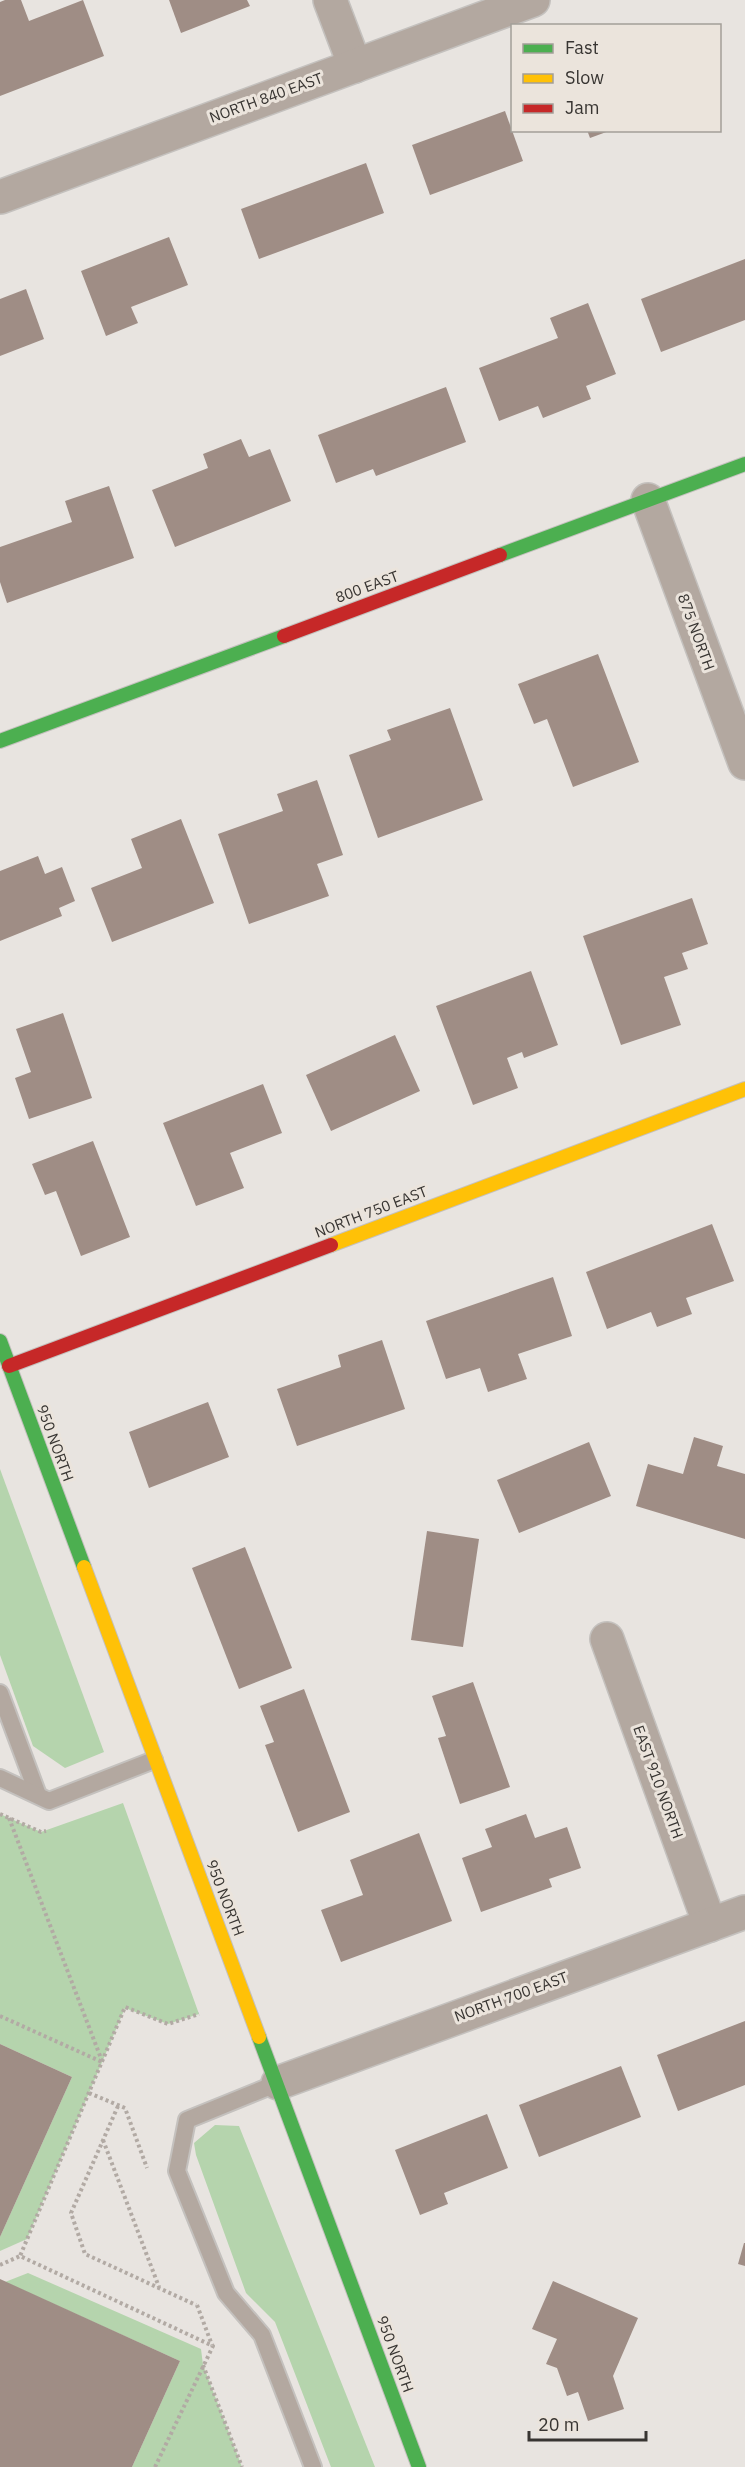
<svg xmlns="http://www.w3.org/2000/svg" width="745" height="2467" viewBox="0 0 745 2467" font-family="'IBM Plex Sans',sans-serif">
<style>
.green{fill:#b5d4ad}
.building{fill:#9f8d85}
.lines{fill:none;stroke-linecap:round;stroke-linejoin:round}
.lane-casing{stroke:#c4c1be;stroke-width:20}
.street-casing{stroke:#c4c1be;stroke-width:36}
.fast-casing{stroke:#c4c1be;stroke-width:16}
.slow-casing{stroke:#c4c1be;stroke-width:16}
.jam-casing{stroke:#c4c1be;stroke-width:16}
.path{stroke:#b2aaa4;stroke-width:4;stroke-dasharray:3 3;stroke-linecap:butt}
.lane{stroke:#b3a8a0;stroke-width:16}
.street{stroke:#b3a8a0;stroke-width:33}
.fast{stroke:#4caf50;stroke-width:14}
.slow{stroke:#ffc107;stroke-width:14}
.jam{stroke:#c62828;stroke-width:14}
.labels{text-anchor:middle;stroke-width:6;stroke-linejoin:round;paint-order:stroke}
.street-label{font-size:15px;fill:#383532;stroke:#ebe4dc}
</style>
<rect width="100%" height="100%" fill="#e8e4e0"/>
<!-- green -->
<g class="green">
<path d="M0,1469L104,1752L65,1768L33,1746L0,1655Z"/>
<path d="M123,1803L199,2014L168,2024L125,2008L27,2239L0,2251V2237L72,2077L0,2044V1814L41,1832Z"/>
<path d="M215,2125L239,2126L375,2467H331L275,2322L246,2293L196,2155L194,2143Z"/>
<path d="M28,2273L201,2349L203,2365L242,2467H132L180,2361L5,2282Z"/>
</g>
<!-- building -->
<g class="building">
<path d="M5,0H21L29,21L83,0L104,56L0,96V2Z"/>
<path d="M169,0H247L250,6L181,33Z"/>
<path d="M505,111L523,161L430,195L412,145Z"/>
<path d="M587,130H609V131L590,138Z"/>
<path d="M366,163L384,213L259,259L241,209Z"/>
<path d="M169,237L188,285L131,307L138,323L106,336L81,271Z"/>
<path d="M745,259V320L661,352L641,299Z"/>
<path d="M26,289L44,339L0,356V299Z"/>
<path d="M588,303L616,374L586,386L591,399L543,418L538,406L499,421L479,368L558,338L550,318Z"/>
<path d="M446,387L466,442L376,476L373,469L336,483L318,435Z"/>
<path d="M241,439L249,457L270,449L291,501L175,547L152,490L208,468L203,454Z"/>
<path d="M109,486L134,558L7,603L0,582V547L72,522L65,501Z"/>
<path d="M598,654L639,762L573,787L547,719L534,724L518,684Z"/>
<path d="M450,708L483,800L378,838L349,755L391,740L387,730Z"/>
<path d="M317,780L343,855L317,864L329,896L249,924L218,834L283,811L277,794Z"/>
<path d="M181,819L214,903L112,942L91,888L142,868L131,839Z"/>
<path d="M38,856L45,874L62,867L75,901L59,908L62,916L0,941V871Z"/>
<path d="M692,898L708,944L682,953L688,969L664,977L681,1025L621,1045L583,936Z"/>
<path d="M531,971L558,1045L524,1058L522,1052L507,1058L518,1088L473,1105L436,1006Z"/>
<path d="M63,1013L92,1098L29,1119L15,1078L31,1072L16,1029Z"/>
<path d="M395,1035L420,1091L331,1131L306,1075Z"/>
<path d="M263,1084L282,1133L230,1153L244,1188L196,1206L163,1123Z"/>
<path d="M93,1141L130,1237L81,1256L56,1191L45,1195L32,1164Z"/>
<path d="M712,1224L734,1281L686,1298L692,1314L657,1327L651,1312L607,1329L586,1272Z"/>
<path d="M553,1277L572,1336L518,1354L527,1379L488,1392L480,1368L446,1379L426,1321Z"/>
<path d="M382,1340L405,1409L297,1446L277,1389L341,1367L338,1355Z"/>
<path d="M208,1402L229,1457L149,1488L129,1432Z"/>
<path d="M694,1437L723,1446L717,1466L745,1474V1539L636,1506L648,1464L683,1474Z"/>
<path d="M589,1442L611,1496L519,1533L497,1480Z"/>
<path d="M427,1531L479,1539L463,1647L411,1640Z"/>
<path d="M245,1547L292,1668L239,1689L192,1568Z"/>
<path d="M473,1682L510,1787L460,1804L438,1738L446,1736L432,1696Z"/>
<path d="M304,1689L350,1812L298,1832L265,1745L274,1742L260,1706Z"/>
<path d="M526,1814L535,1838L567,1827L581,1868L549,1879L552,1887L481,1912L462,1858L492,1847L485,1829Z"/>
<path d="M419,1833L452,1921L341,1962L321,1910L363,1895L350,1860Z"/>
<path d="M745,2021V2085L678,2111L657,2055Z"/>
<path d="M0,2044L72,2077L0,2237Z"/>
<path d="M621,2066L641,2117L539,2157L519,2105Z"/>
<path d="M487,2114L508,2168L444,2193L448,2204L420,2215L395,2150Z"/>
<path d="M744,2243H745V2266L738,2264Z"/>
<path d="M0,2279L180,2361L132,2467H0Z"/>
<path d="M553,2281L638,2318L613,2376L624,2409L588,2421L578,2392L567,2396L557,2368L546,2364L557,2339L532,2329Z"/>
</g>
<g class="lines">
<!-- lane casing -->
<g class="lane-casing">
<g id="lane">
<path d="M0,1693L38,1795"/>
<path d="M0,1778L49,1801L154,1760"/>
<path d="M278,2083L187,2120L177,2171L226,2293L262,2335L313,2467"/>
</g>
</g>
<!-- street casing -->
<g class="street-casing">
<g id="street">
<path d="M330,0L355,66"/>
<path d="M0,197L533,0"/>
<path d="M648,500L745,763"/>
<path d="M607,1639L710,1925"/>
<path d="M278,2083L745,1912"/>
</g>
</g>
<!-- fast casing -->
<g class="fast-casing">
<g id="fast">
<path d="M500,555L745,464"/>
<path d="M0,741L284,636"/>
<path d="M0,1341L84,1567"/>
<path d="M259,2037L419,2467"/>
</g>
</g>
<!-- slow casing -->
<g class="slow-casing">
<g id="slow">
<path d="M331,1245L745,1089"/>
<path d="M84,1567L259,2037"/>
</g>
</g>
<!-- jam casing -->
<g class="jam-casing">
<g id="jam">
<path d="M284,636L500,555"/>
<path d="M9,1366L331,1245"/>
</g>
</g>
<!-- path -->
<g class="path">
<path d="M0,1814L41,1832L46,1831"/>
<path d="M9,1818L102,2061"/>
<path d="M0,2016L102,2062"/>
<path d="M89,2093L125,2108L147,2168"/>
<path d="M118,2106L71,2213L85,2254L196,2305"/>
<path d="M103,2140L159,2287"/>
<path d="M0,2265L20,2256"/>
<path d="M197,2305L212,2345"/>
<path d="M203,2365L242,2467"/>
<path d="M155,2467L213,2346L20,2256L125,2007L168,2024L199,2014"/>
</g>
<!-- lane -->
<use href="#lane" class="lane"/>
<!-- street -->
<use href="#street" class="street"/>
<!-- fast -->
<use href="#fast" class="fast"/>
<!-- slow -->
<use href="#slow" class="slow"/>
<!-- jam -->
<use href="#jam" class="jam"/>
</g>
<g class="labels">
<!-- street labels -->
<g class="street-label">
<text transform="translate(266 98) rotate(-20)" y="5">NORTH 840 EAST</text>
<text transform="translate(367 587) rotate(-20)" y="5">800 EAST</text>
<text transform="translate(696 632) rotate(70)" y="5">875 NORTH</text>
<text transform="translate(371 1212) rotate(-21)" y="5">NORTH 750 EAST</text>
<text transform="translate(55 1443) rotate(70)" y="5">950 NORTH</text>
<text transform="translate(658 1782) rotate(70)" y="5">EAST 910 NORTH</text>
<text transform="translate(225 1898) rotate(69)" y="5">950 NORTH</text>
<text transform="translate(511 1997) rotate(-20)" y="5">NORTH 700 EAST</text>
<text transform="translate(395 2354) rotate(70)" y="5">950 NORTH</text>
</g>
</g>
<!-- legend -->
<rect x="511" y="24" width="210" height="108" fill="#ebe4dc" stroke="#a39e98" stroke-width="1.5"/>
<rect x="523" y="44" width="30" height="9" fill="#4caf50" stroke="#a39e98" stroke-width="1.5"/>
<text x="565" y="54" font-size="18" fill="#383532">Fast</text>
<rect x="523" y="74" width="30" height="9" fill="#ffc107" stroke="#a39e98" stroke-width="1.5"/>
<text x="565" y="84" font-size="18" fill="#383532">Slow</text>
<rect x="523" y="104" width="30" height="9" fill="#c62828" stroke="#a39e98" stroke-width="1.5"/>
<text x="565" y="114" font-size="18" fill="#383532">Jam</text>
<!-- scale -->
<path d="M529 2431v9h117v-9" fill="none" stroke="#383532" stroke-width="3"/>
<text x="538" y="2431" font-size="18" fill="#383532" stroke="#ebe4dc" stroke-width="4.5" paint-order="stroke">20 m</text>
</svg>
